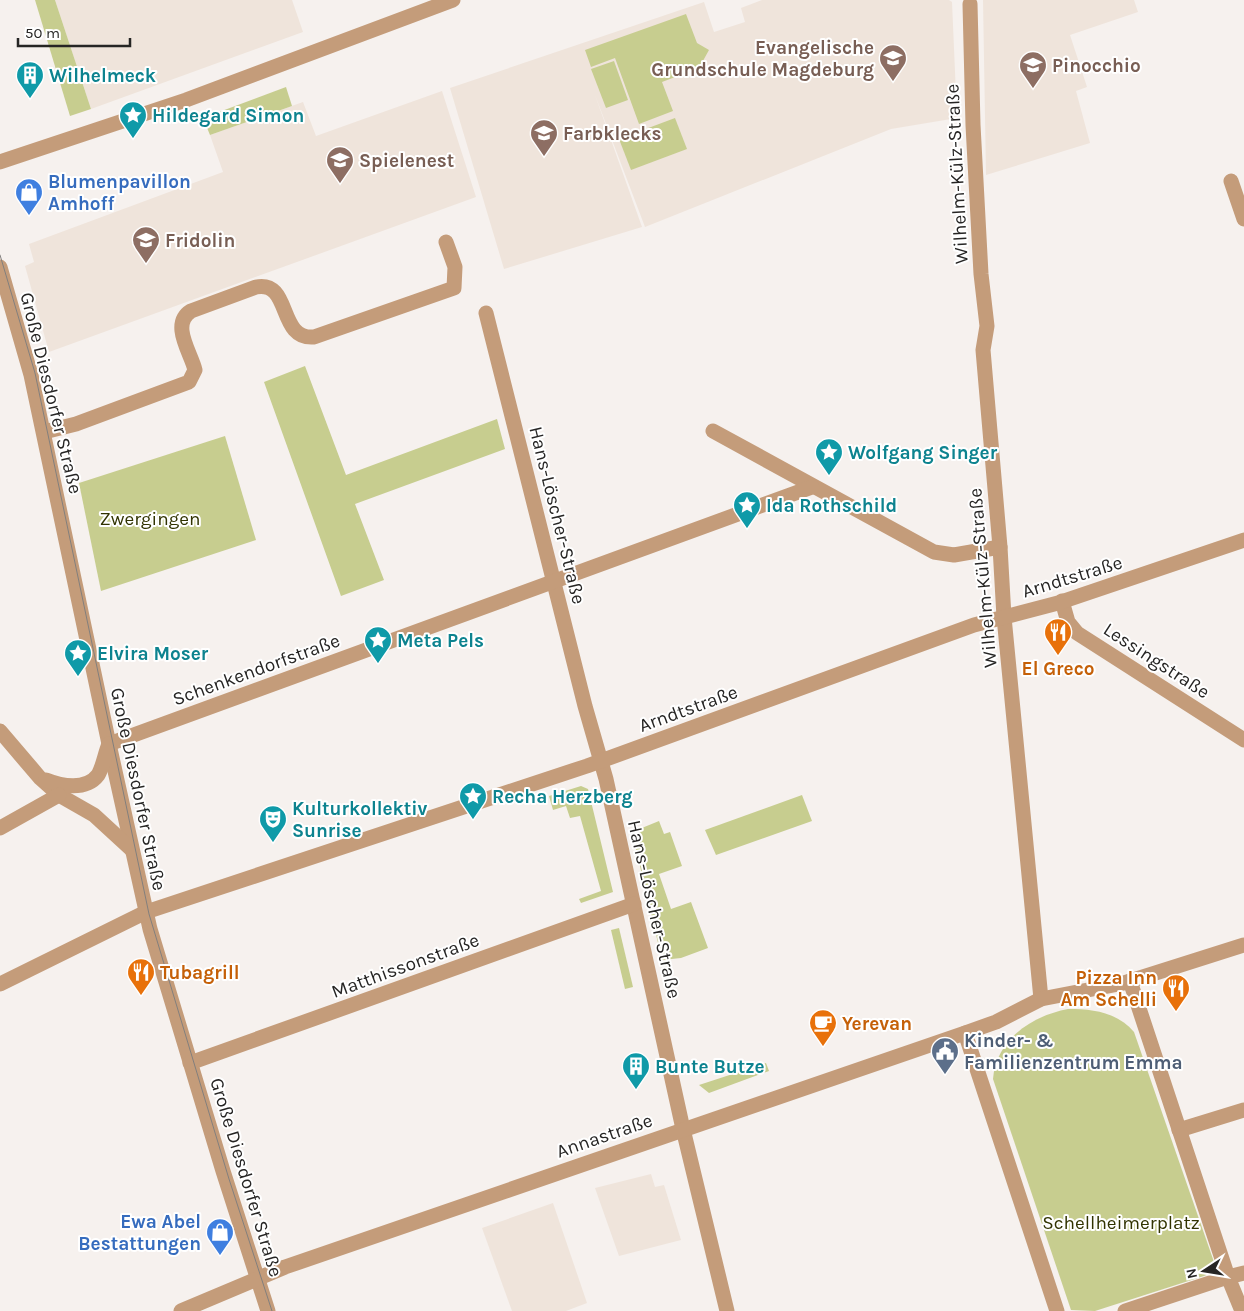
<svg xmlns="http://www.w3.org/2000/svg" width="1244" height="1311" viewBox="0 0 1244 1311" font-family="Karla,sans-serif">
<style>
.built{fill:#efe4db}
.green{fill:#c7cd8f}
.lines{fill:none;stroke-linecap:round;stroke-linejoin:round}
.minor{stroke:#c49c7a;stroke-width:15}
.tram{stroke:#827f7d;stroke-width:1}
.labels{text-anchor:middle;stroke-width:4;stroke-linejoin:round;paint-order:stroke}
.education-label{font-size:19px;font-weight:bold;fill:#785e54;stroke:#fff;text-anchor:start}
.culture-label{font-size:19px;font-weight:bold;fill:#0d838f;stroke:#fff;text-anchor:start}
.street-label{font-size:19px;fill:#262524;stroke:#fff}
.shop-label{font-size:19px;font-weight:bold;fill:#366cbe;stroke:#fff;text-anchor:start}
.park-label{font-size:19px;fill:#313300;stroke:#fff}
.food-label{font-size:19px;font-weight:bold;fill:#c56008;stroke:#fff;text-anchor:start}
.service-label{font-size:19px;font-weight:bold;fill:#4e5e75;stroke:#fff;text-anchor:start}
</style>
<rect width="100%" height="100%" fill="#f6f1ee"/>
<!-- built -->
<g class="built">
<path d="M55,0H292L303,32L91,109Z"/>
<path d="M762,0H949L952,2L957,118L891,129L645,227L595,95L642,227L504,269L450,88L704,2L714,32L745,22L741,8Z"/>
<path d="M983,0H1134L1138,12L1070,35L1087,87L1076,91L1090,143L986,175Z"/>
<path d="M442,91L476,197L49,352L25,266L34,262L29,244L223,172L210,135L303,102L316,136Z"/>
<path d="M651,1174L655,1187L664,1185L681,1240L619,1256L595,1188Z"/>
<path d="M553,1203L587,1303L566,1311H512L482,1228Z"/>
</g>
<!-- green -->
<g class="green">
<path d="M35,0H55L91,109L70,116Z"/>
<path d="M686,14L697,43L709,50L699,68L662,82L673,111L639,124L615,58L591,67L585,50Z"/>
<path d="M614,61L628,100L606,108L591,69Z"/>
<path d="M286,87L292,106L210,135L203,118Z"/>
<path d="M675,118L687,149L631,170L619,139Z"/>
<path d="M305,366L346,475L497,419L505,449L355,504L384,580L341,596L264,382Z"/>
<path d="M225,436L256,540L101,591L79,483Z"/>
<path d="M581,786L588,789L613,892L581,903L579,899L601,891L580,816L570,818L566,806L553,810L549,796Z"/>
<path d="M802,795L812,821L716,855L705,830Z"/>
<path d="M659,821L664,834L670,832L682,866L659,874L671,909L691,902L708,948L681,958L662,960L632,832Z"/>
<path d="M619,928L633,987L625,989L611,930Z"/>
<path d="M1068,1009C1093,1009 1117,1012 1134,1032L1214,1262L1211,1273L1204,1276L1095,1311L1071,1310L993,1079C996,1040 1031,1016 1068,1009Z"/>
<path d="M766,1063L769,1071L709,1093L699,1085Z"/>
</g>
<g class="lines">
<!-- minor -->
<g class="minor">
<path d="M970,4L973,125L981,274L987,326L983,350L1000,547L1004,617L1041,999"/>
<path d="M0,162L186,100L453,0"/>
<path d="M1231,181L1244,219"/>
<path d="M0,267L31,375L109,744L150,929L223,1171L268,1311"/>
<path d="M486,313L585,706L606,779L683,1129L727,1311"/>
<path d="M713,431L934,552L954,555L1000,547"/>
<path d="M44,432L76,424L189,382L195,370C191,353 170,324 191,311L256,287C292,280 277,340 314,337L454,288L455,267L446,242"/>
<path d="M1062,601L1068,622L1077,633L1244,740"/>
<path d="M0,731L40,778L59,795L94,815L131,849"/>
<path d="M109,744L812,487"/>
<path d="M46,780C61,786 86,791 98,775C103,767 105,753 109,744"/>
<path d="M0,828L59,795"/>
<path d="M0,984L146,912L587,766L974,625L1058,603L1244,540"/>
<path d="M965,1033L1057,1311"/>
<path d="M190,1063L634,904"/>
<path d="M1179,1130L1244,1110"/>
<path d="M181,1311L285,1267L965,1033L996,1022L1041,999L1124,983L1244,945"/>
<path d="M1125,1311L1228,1277L1130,981"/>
<path d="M1242,1311L1228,1277L1244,1273"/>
</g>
<!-- tram -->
<path class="tram" d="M0,255L35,373L149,914L229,1179L272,1311"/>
</g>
<!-- icons -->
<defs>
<g id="school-pin" transform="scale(1.4375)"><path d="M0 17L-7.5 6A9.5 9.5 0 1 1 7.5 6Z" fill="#8d6e63" stroke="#fff"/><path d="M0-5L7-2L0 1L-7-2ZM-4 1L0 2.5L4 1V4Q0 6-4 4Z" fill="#fff"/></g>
<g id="building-pin" transform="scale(1.4375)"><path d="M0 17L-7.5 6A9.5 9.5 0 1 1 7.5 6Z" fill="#0f9aa8" stroke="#fff"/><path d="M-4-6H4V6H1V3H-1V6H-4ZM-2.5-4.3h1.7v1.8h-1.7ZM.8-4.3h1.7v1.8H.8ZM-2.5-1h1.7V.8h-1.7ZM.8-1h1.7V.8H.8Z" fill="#fff"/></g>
<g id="sight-pin" transform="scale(1.4375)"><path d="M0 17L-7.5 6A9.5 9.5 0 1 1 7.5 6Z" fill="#0f9aa8" stroke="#fff"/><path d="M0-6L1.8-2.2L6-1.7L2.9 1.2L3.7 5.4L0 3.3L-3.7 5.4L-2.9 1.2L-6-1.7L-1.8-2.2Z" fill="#fff"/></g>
<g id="shop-pin" transform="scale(1.4375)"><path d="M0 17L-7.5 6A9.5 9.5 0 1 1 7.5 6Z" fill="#3f7fe0" stroke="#fff"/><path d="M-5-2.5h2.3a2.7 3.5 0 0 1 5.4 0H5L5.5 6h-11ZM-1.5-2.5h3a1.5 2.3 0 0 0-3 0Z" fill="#fff"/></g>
<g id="restaurant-pin" transform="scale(1.4375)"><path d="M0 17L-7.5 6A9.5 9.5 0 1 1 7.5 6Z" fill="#e8710a" stroke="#fff"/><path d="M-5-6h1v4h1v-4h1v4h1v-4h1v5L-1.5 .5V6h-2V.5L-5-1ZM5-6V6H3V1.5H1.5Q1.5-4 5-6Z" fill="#fff"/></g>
<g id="theatre-pin" transform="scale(1.4375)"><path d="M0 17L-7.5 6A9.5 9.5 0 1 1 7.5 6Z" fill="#0f9aa8" stroke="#fff"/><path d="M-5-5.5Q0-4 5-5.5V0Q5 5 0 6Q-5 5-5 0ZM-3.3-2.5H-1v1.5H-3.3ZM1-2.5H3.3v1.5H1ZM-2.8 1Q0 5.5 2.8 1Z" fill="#fff"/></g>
<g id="cafe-pin" transform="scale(1.4375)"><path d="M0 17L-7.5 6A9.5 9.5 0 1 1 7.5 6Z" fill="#e8710a" stroke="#fff"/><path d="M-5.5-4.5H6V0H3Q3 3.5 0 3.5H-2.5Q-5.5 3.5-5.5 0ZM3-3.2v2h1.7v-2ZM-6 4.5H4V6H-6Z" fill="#fff"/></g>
<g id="civic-pin" transform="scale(1.4375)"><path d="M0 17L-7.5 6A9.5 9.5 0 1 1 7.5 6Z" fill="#5c6f8a" stroke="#fff"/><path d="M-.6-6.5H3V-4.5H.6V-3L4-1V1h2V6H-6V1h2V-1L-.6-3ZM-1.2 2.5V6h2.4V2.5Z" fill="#fff"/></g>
</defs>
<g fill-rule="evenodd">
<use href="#school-pin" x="893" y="58"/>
<use href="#school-pin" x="1033" y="65"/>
<use href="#building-pin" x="30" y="75"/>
<use href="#sight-pin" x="133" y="115"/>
<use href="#school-pin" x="544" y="133"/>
<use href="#school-pin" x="340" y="160"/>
<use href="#shop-pin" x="29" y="192"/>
<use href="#school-pin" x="146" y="240"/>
<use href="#sight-pin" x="829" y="452"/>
<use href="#sight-pin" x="747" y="505"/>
<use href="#restaurant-pin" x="1058" y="632"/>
<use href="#sight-pin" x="378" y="640"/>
<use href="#sight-pin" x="78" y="653"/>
<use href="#sight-pin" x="473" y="796"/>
<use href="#theatre-pin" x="273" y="819"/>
<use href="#restaurant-pin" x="141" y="972"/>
<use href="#restaurant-pin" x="1176" y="988"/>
<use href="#cafe-pin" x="823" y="1023"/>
<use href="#civic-pin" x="945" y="1051"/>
<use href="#building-pin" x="636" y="1066"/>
<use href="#shop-pin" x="220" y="1232"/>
</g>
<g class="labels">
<!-- education labels -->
<g class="education-label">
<text x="874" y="54" text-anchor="end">Evangelische<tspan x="874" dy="22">Grundschule Magdeburg</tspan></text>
<text x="1052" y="72">Pinocchio</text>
<text x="563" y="140">Farbklecks</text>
<text x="359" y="167">Spielenest</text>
<text x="165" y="247">Fridolin</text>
</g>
<!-- culture labels -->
<g class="culture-label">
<text x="49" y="82">Wilhelmeck</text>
<text x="152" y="122">Hildegard Simon</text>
<text x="848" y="459">Wolfgang Singer</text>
<text x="766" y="512">Ida Rothschild</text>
<text x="397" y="647">Meta Pels</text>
<text x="97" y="660">Elvira Moser</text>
<text x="492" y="803">Recha Herzberg</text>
<text x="292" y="815">Kulturkollektiv<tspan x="292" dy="22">Sunrise</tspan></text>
<text x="655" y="1073">Bunte Butze</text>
</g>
<!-- street labels -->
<g class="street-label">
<text transform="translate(956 174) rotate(-93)" y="7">Wilhelm-Külz-Straße</text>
<text transform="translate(52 393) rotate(76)" y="7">Große Diesdorfer Straße</text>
<text transform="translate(558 515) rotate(76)" y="7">Hans-Löscher-Straße</text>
<text transform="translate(1072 576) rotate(-17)" y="7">Arndtstraße</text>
<text transform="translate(982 578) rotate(-95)" y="7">Wilhelm-Külz-Straße</text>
<text transform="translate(1157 660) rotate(33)" y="7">Lessingstraße</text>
<text transform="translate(256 669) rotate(-20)" y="7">Schenkendorfstraße</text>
<text transform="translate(688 708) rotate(-20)" y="7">Arndtstraße</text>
<text transform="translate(139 789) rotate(78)" y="7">Große Diesdorfer Straße</text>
<text transform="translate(655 909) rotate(77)" y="7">Hans-Löscher-Straße</text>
<text transform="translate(405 965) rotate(-20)" y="7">Matthissonstraße</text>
<text transform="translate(604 1135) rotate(-19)" y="7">Annastraße</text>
<text transform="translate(247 1177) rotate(73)" y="7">Große Diesdorfer Straße</text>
</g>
<!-- shop labels -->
<g class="shop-label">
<text x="48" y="188">Blumenpavillon<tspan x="48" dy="22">Amhoff</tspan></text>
<text x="201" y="1228" text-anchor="end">Ewa Abel<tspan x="201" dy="22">Bestattungen</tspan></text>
</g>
<!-- park labels -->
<g class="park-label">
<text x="150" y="525">Zwergingen</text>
<text x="1121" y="1229">Schellheimerplatz</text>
</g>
<!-- food labels -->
<g class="food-label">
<text x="1058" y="675" text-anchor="middle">El Greco</text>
<text x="160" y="979">Tubagrill</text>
<text x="1157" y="984" text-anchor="end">Pizza Inn<tspan x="1157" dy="22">Am Schelli</tspan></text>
<text x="842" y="1030">Yerevan</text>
</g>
<!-- service labels -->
<g class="service-label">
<text x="964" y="1047">Kinder- &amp;<tspan x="964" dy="22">Familienzentrum Emma</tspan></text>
</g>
</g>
<!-- north arrow -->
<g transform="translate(1204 1271) rotate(258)" stroke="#ffffff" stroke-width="4" paint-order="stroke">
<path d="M0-4L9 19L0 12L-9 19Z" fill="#262524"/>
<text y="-8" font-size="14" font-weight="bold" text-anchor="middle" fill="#262524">N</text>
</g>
<!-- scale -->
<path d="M18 38v8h112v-8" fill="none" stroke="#262524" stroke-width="2.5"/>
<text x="25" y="38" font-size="15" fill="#262524" stroke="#ffffff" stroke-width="4" paint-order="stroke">50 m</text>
</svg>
